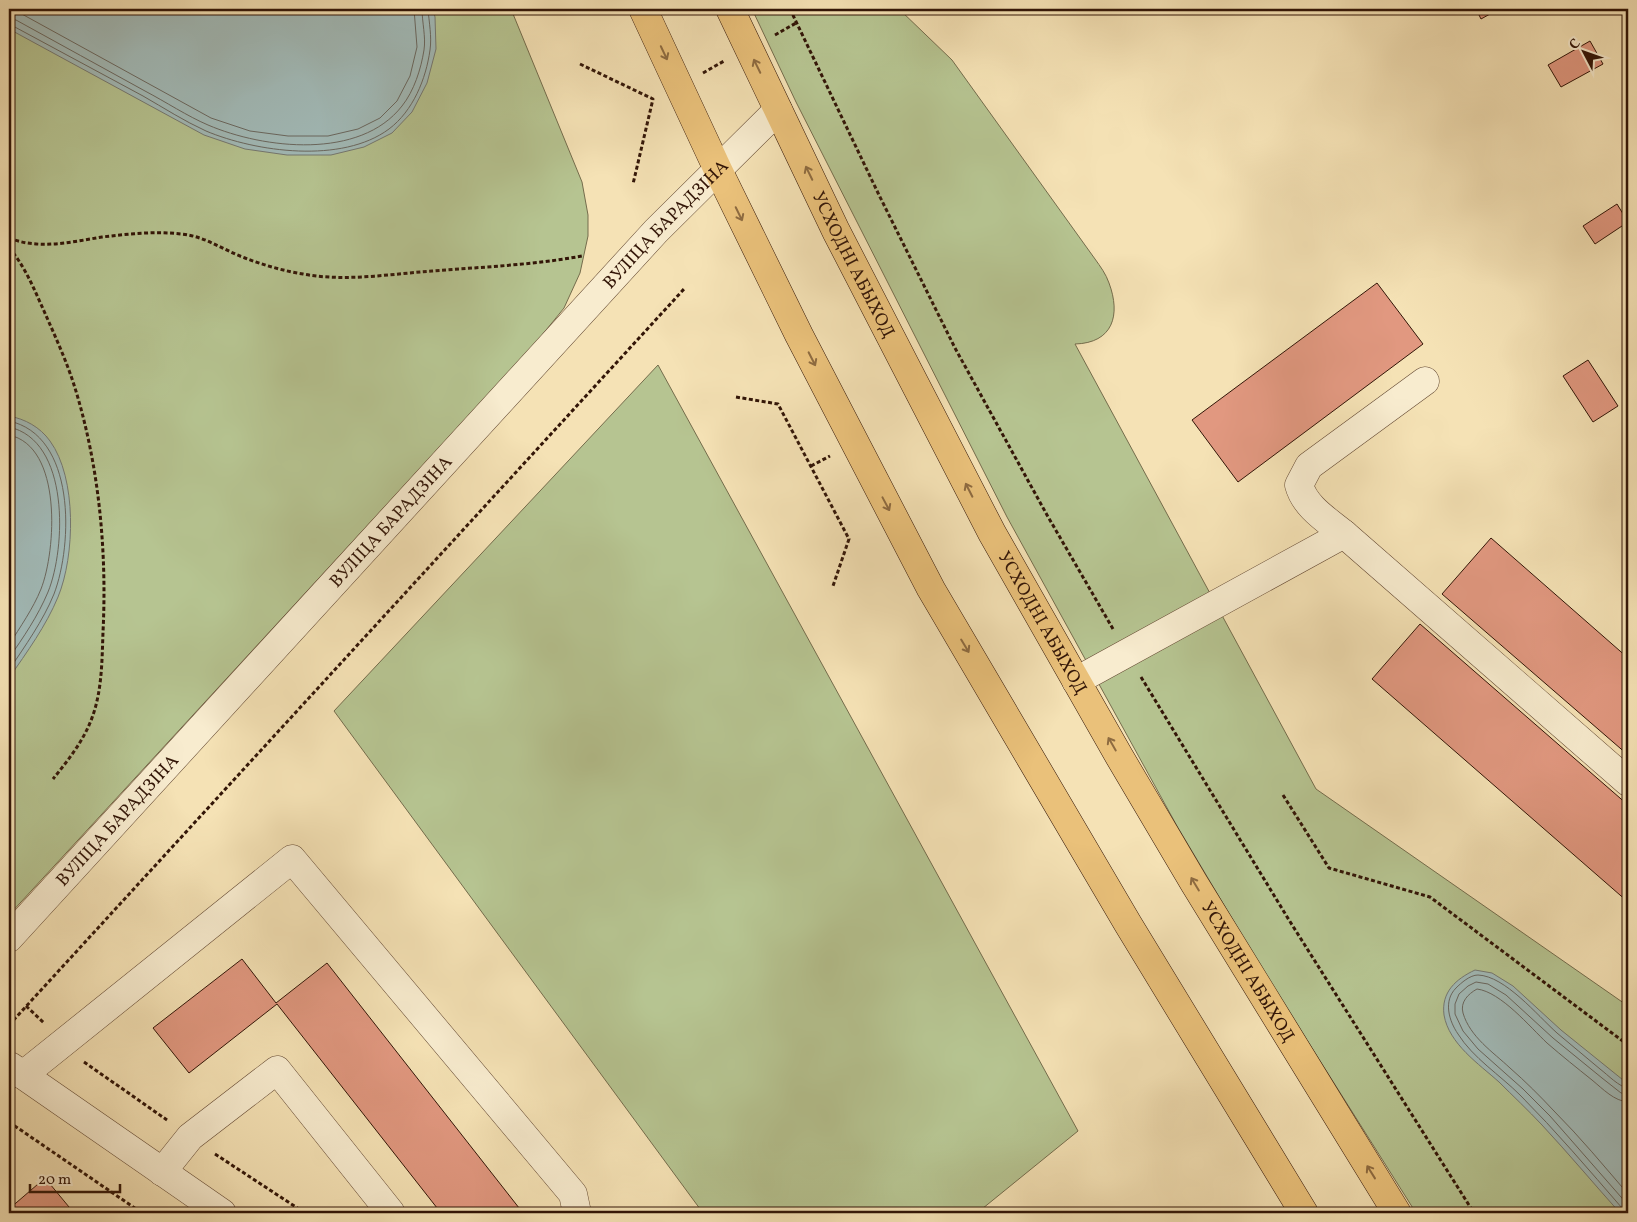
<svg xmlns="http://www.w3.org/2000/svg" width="1637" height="1222" viewBox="0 0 1637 1222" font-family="Vollkorn,serif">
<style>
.green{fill:#b6c491;stroke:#746c4c}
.water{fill:#a2bbb9;stroke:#757972}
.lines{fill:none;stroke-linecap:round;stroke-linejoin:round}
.shore{stroke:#6a6860;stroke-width:1}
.building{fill:#e19880;stroke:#321507}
.minor-casing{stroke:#634832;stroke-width:29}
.major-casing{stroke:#321507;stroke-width:29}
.path{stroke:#321507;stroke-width:3;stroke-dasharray:4 2.5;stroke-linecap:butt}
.minor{stroke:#f8eccf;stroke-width:28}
.major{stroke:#eac17a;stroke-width:28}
.oneway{stroke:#8e6b40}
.labels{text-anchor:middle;stroke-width:5;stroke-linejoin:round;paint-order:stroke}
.street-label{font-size:18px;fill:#321507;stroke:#f8eccf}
</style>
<rect width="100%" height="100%" fill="#f5e2b5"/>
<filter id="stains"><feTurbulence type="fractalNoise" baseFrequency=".004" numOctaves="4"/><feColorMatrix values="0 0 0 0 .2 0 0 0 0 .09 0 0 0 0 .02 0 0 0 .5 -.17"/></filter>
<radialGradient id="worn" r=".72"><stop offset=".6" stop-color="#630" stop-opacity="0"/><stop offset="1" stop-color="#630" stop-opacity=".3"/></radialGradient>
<!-- green -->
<g class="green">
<path d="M9,9H511L582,182L588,215V236L580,273L564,308L538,340L9,915Z"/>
<path d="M752,9H899L952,60L1095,259C1100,266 1106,274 1109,283C1121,315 1113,343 1075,344L1316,789L1628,1006V1213H1416L1262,969L1177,826L1007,517L796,102Z"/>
<path d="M658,365L1078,1131L977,1213H703L334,711Z"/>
</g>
<!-- water -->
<g class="water">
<path d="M9,9H433L435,17L436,49L427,83L412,112L392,133L364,147L331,155H287L245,149L204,135L9,29Z"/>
<path d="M9,416C25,419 40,427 50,441C77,478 75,556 58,597C46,626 27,652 9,678Z"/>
<path d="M1475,970L1492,973L1513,986L1561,1030L1628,1084V1213H1620C1594,1184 1569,1154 1542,1125C1528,1110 1513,1096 1499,1082C1479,1064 1449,1044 1444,1015C1441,992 1456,979 1475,970Z"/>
</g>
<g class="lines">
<!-- shore -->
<g class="shore">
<path d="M9,11L20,13L211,118L250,131L288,136H328L358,129L380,118L397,101L410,76L417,47L414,9"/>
<path d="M9,19L16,20C59,44 102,67 145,91C166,102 187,116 208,125C264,149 360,160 402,106C414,91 421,69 424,50C426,37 422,22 422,9"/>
<path d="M9,25L13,26C56,49 100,73 143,96C164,108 184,121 206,131C256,152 342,164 389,129C413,111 426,79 430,50C432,37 429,22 428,9"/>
<path d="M9,421C76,435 73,544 54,594C43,621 25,646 9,670"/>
<path d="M9,427C70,440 66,548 48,592C38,616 23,638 9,658"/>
<path d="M9,435C63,446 56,551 41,589C33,609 20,627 9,645"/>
<path d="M1628,1094L1621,1093L1602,1078L1553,1038L1506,995L1488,984L1476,982L1468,986L1459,994L1455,1004V1014L1463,1031L1478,1049L1523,1089L1550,1116L1628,1205"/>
<path d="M1628,1102C1614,1101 1603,1089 1592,1080C1577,1068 1562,1056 1547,1043C1530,1027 1501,992 1477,989C1468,994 1460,1002 1463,1013C1470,1037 1493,1052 1510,1068C1526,1082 1540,1096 1554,1111C1580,1137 1604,1166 1628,1194"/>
<path d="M1624,1213L1622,1208C1589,1170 1556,1131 1520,1095C1500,1075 1473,1058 1458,1034C1449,1021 1443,1001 1456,988C1461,983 1470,975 1478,975C1505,976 1537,1015 1557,1033C1571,1045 1586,1057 1600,1069C1608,1075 1619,1087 1628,1088"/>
</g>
</g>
<!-- building -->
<g class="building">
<path d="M1476,9H1499L1481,19Z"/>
<path d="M1590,41L1603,64L1561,87L1548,65Z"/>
<path d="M1617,204L1628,222L1595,244L1583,226Z"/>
<path d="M1377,283L1423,344L1238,482L1192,420Z"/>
<path d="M1588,360L1618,406L1593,422L1563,376Z"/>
<path d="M1491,538L1628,658V755L1442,594Z"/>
<path d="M1420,624L1628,805V902L1372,679Z"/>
<path d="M242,959L276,1003L327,963L523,1213H441L277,1004L189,1073L153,1028Z"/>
<path d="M45,1178L74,1213H9V1209Z"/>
</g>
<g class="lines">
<!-- minor casing -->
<g class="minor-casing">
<g id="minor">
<path d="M1344,534C1327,520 1305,507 1299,485L1309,466L1425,381"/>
<path d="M1076,681L1344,534L1628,782"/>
<path id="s1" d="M9,938L656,231L778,110"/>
<path d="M10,1066L222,1213"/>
<path d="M23,1075L292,859L573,1194L577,1213"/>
<path d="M162,1172L190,1137L277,1070L391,1213"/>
</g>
</g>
<!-- major casing -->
<g class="major-casing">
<g id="major">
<path d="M643,9L718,170L799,335L931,589L1128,924L1304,1213"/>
<path id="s2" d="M730,9L836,231L992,533L1119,756L1194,883L1397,1213"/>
</g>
</g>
<!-- path -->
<g class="path">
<path d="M790,9L879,195L955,348L1047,515L1113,629"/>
<path d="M775,35L796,23"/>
<path d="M580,64L653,99L633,184"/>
<path d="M703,73L724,61"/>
<path d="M9,238C39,250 71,242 102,237C128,234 155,231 181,234C205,236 223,250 245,258C263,265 284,271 303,274C345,282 390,274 432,271C482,267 533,265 582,256"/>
<path d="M9,248C25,266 34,289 44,311C55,336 67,362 75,388C99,466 107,551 103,632C102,660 102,689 93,715C85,739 69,759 53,779"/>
<path d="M736,397L778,404L849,539L833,586"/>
<path d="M811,466L830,456"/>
<path d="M1141,677L1289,920L1474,1213"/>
<path d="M1283,795L1329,868L1430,897L1628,1045"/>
<path d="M26,1006L44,1023"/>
<path d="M9,1025L684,289"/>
<path d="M84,1062L167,1120"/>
<path d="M9,1122L142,1213"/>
<path d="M215,1154L305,1213"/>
</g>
<!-- minor -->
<use href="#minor" class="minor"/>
<!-- major -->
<use href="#major" class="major"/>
</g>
<!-- one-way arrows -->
<defs><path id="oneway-shaft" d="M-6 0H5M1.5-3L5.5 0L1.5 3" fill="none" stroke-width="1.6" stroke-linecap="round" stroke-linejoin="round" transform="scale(1.25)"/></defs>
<g class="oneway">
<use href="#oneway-shaft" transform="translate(664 53) rotate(65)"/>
<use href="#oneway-shaft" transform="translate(757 66) rotate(-116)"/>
<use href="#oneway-shaft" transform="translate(809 173) rotate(-116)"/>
<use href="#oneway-shaft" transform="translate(739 214) rotate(64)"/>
<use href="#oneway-shaft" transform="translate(812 359) rotate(63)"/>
<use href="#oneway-shaft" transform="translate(969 490) rotate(-117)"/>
<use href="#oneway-shaft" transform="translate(886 504) rotate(62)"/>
<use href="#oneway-shaft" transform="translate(965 646) rotate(59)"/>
<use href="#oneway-shaft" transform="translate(1112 744) rotate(-120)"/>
<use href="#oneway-shaft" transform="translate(1195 884) rotate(-121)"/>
<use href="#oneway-shaft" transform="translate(1371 1172) rotate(-122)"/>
</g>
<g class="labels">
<!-- street labels -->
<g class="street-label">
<text dy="6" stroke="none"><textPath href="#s1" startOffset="970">ВУЛІЦА БАРАДЗІНА</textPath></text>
<text dy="6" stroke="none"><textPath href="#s2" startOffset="284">УСХОДНІ АБЫХОД</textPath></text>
<text dy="6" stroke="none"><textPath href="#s1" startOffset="565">ВУЛІЦА БАРАДЗІНА</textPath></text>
<text dy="6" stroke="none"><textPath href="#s2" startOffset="689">УСХОДНІ АБЫХОД</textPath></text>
<text dy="6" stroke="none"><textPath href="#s1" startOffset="160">ВУЛІЦА БАРАДЗІНА</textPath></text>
<text dy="6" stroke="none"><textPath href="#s2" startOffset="1094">УСХОДНІ АБЫХОД</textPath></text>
</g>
</g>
<!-- margin -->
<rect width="1637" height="1222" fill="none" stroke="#f5e2b5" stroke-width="30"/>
<rect x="10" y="10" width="1617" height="1202" fill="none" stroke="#321507" stroke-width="2.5"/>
<rect x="15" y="15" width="1607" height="1192" fill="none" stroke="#321507"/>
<!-- north arrow -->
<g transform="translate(1584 52) rotate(311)" stroke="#f8eccf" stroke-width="4" paint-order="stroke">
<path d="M0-4L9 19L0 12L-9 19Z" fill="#321507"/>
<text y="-8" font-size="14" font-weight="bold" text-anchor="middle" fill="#321507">С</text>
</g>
<!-- scale -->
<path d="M30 1184v8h90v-8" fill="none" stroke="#321507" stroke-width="2.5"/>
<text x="38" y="1184" font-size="15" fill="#321507" stroke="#f8eccf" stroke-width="4" paint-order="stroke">20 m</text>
<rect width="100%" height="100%" filter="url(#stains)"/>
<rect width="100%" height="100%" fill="url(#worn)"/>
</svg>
